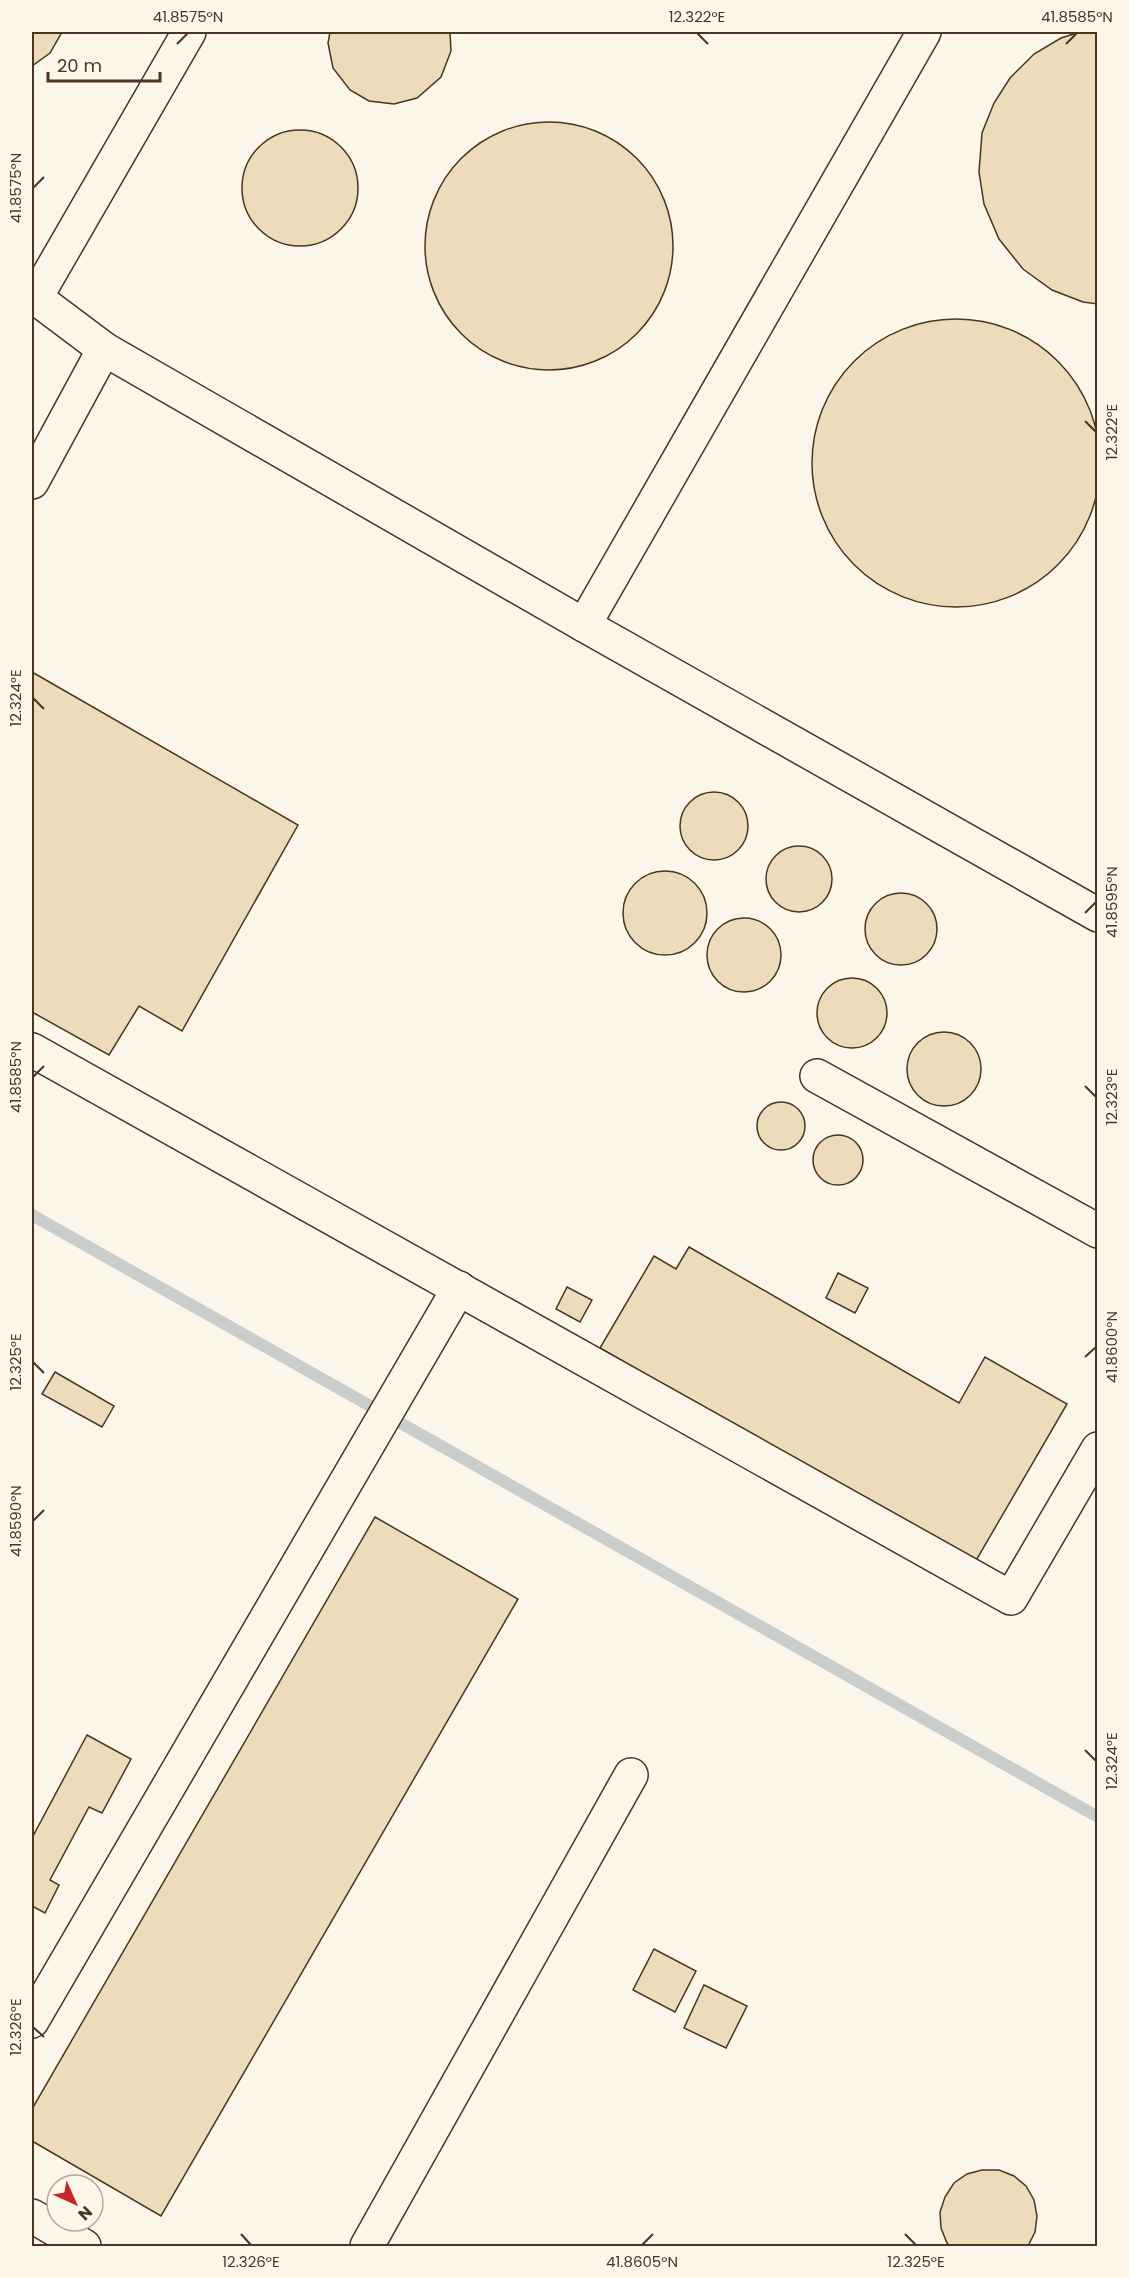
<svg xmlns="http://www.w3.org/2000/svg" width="1129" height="2278" viewBox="0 0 1129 2278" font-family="Poppins,sans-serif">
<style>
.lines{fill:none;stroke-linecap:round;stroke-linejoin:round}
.stream{stroke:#c9cecd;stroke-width:12}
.building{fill:#ecdcbc;stroke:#4a3520;stroke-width:1.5}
.minor-casing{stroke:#4a3520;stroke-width:36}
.minor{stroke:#fbf6e9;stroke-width:33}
.ticks{fill:none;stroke:#4a3520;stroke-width:2}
.neatline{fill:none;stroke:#4a3520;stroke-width:2}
.ticks-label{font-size:15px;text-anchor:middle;fill:#4a3520}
</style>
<rect width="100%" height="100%" fill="#fbf6e9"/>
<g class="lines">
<!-- stream -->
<path class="stream" d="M32,1215L1098,1817"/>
</g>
<!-- building -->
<g class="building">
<path d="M32,32H62L50,53L32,66Z"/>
<path d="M330,32H450L451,51L441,77L417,98L394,104L369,101L350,90L333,68L328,43Z"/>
<path d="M1080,32H1098V304L1083,302L1052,290L1023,269L999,239L984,204L979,172L982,133L994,103L1010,78L1034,54L1061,38Z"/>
<circle cx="549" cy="246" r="124"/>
<circle cx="300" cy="188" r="58"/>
<circle cx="956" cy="463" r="144"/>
<path d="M32,672L298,825L182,1031L139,1006L109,1055L32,1012Z"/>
<circle cx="714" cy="826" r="34"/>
<circle cx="799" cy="879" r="33"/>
<circle cx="665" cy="913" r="42"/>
<circle cx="901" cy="929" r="36"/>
<circle cx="744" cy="955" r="37"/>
<circle cx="852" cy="1013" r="35"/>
<circle cx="944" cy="1069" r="37"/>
<circle cx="781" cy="1126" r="24"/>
<circle cx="838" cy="1160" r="25"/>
<path d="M689,1247L959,1403L985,1357L1067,1404L974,1564L600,1348L654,1256L676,1269Z"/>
<path d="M838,1273L868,1288L855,1313L826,1298Z"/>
<path d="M567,1287L592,1300L580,1322L556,1309Z"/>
<path d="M55,1372L114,1406L102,1427L42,1394Z"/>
<path d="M375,1517L518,1599L161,2216L32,2141V2109Z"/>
<path d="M87,1735L131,1759L102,1813L89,1807L50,1880L59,1885L45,1913L32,1906V1838Z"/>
<path d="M654,1949L696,1971L675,2012L633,1990Z"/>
<path d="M704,1985L747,2006L726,2048L684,2028Z"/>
<path d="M982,2170H999L1014,2176L1026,2186L1034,2200L1037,2216L1035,2232L1028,2246H950L947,2243L941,2228L940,2212L945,2197L954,2183L967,2174Z"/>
</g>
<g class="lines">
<!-- minor casing -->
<g class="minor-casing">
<g id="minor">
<path d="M32,295L104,349L584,625L1098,915"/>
<path d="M36,297L189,32"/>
<path d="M32,482L104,349"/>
<path d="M584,625L924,32"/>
<path d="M32,1050L1011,1598L1098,1449"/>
<path d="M817,1076L1098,1231"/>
<path d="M32,2021L459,1288"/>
<path d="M32,2216L84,2246"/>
<path d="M367,2246L631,1775"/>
</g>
</g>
<!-- minor -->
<use href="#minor" class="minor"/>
</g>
<!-- ticks -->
<path class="ticks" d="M697,33L708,44M177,44L188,33M1066,44L1077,33M33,188L44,177M1085,421L1096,432M33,698L44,709M1085,913L1096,902M33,1077L44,1066M1085,1086L1096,1097M1085,1357L1096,1347M33,1362L44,1373M33,1521L44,1510M1085,1750L1096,1761M33,2027L44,2037M241,2234L251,2245M905,2234L916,2245M642,2245L653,2234"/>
<!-- border -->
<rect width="1129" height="2278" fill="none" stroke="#fbf6e9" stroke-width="66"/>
<!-- north arrow -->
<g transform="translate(75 2203) rotate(135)"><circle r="28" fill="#fbf6e9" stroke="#b4a999" stroke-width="1.5"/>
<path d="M0-4.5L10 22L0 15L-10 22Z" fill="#c62828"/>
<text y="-9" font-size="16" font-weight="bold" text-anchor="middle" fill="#4a3520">N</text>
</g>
<!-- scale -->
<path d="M48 72v9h112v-9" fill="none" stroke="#4a3520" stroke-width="3"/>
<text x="57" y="72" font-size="18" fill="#4a3520" stroke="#fbf6e9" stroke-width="4.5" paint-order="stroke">20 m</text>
<rect x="33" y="33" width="1063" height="2212" class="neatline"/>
<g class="ticks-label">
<text x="188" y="22">41.8575°N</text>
<text x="697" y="22">12.322°E</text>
<text x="1077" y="22">41.8585°N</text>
<text transform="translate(16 188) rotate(-90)" y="5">41.8575°N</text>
<text transform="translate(1112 432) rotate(-90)" y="5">12.322°E</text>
<text transform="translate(16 698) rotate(-90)" y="5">12.324°E</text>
<text transform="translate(1112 902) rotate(-90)" y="5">41.8595°N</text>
<text transform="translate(16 1077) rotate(-90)" y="5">41.8585°N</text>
<text transform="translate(1112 1097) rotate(-90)" y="5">12.323°E</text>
<text transform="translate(1112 1347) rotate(-90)" y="5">41.8600°N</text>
<text transform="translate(16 1362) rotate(-90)" y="5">12.325°E</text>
<text transform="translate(16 1521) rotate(-90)" y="5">41.8590°N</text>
<text transform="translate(1112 1761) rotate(-90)" y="5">12.324°E</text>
<text transform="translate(16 2027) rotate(-90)" y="5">12.326°E</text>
<text x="251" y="2267">12.326°E</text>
<text x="642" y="2267">41.8605°N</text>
<text x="916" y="2267">12.325°E</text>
</g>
</svg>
